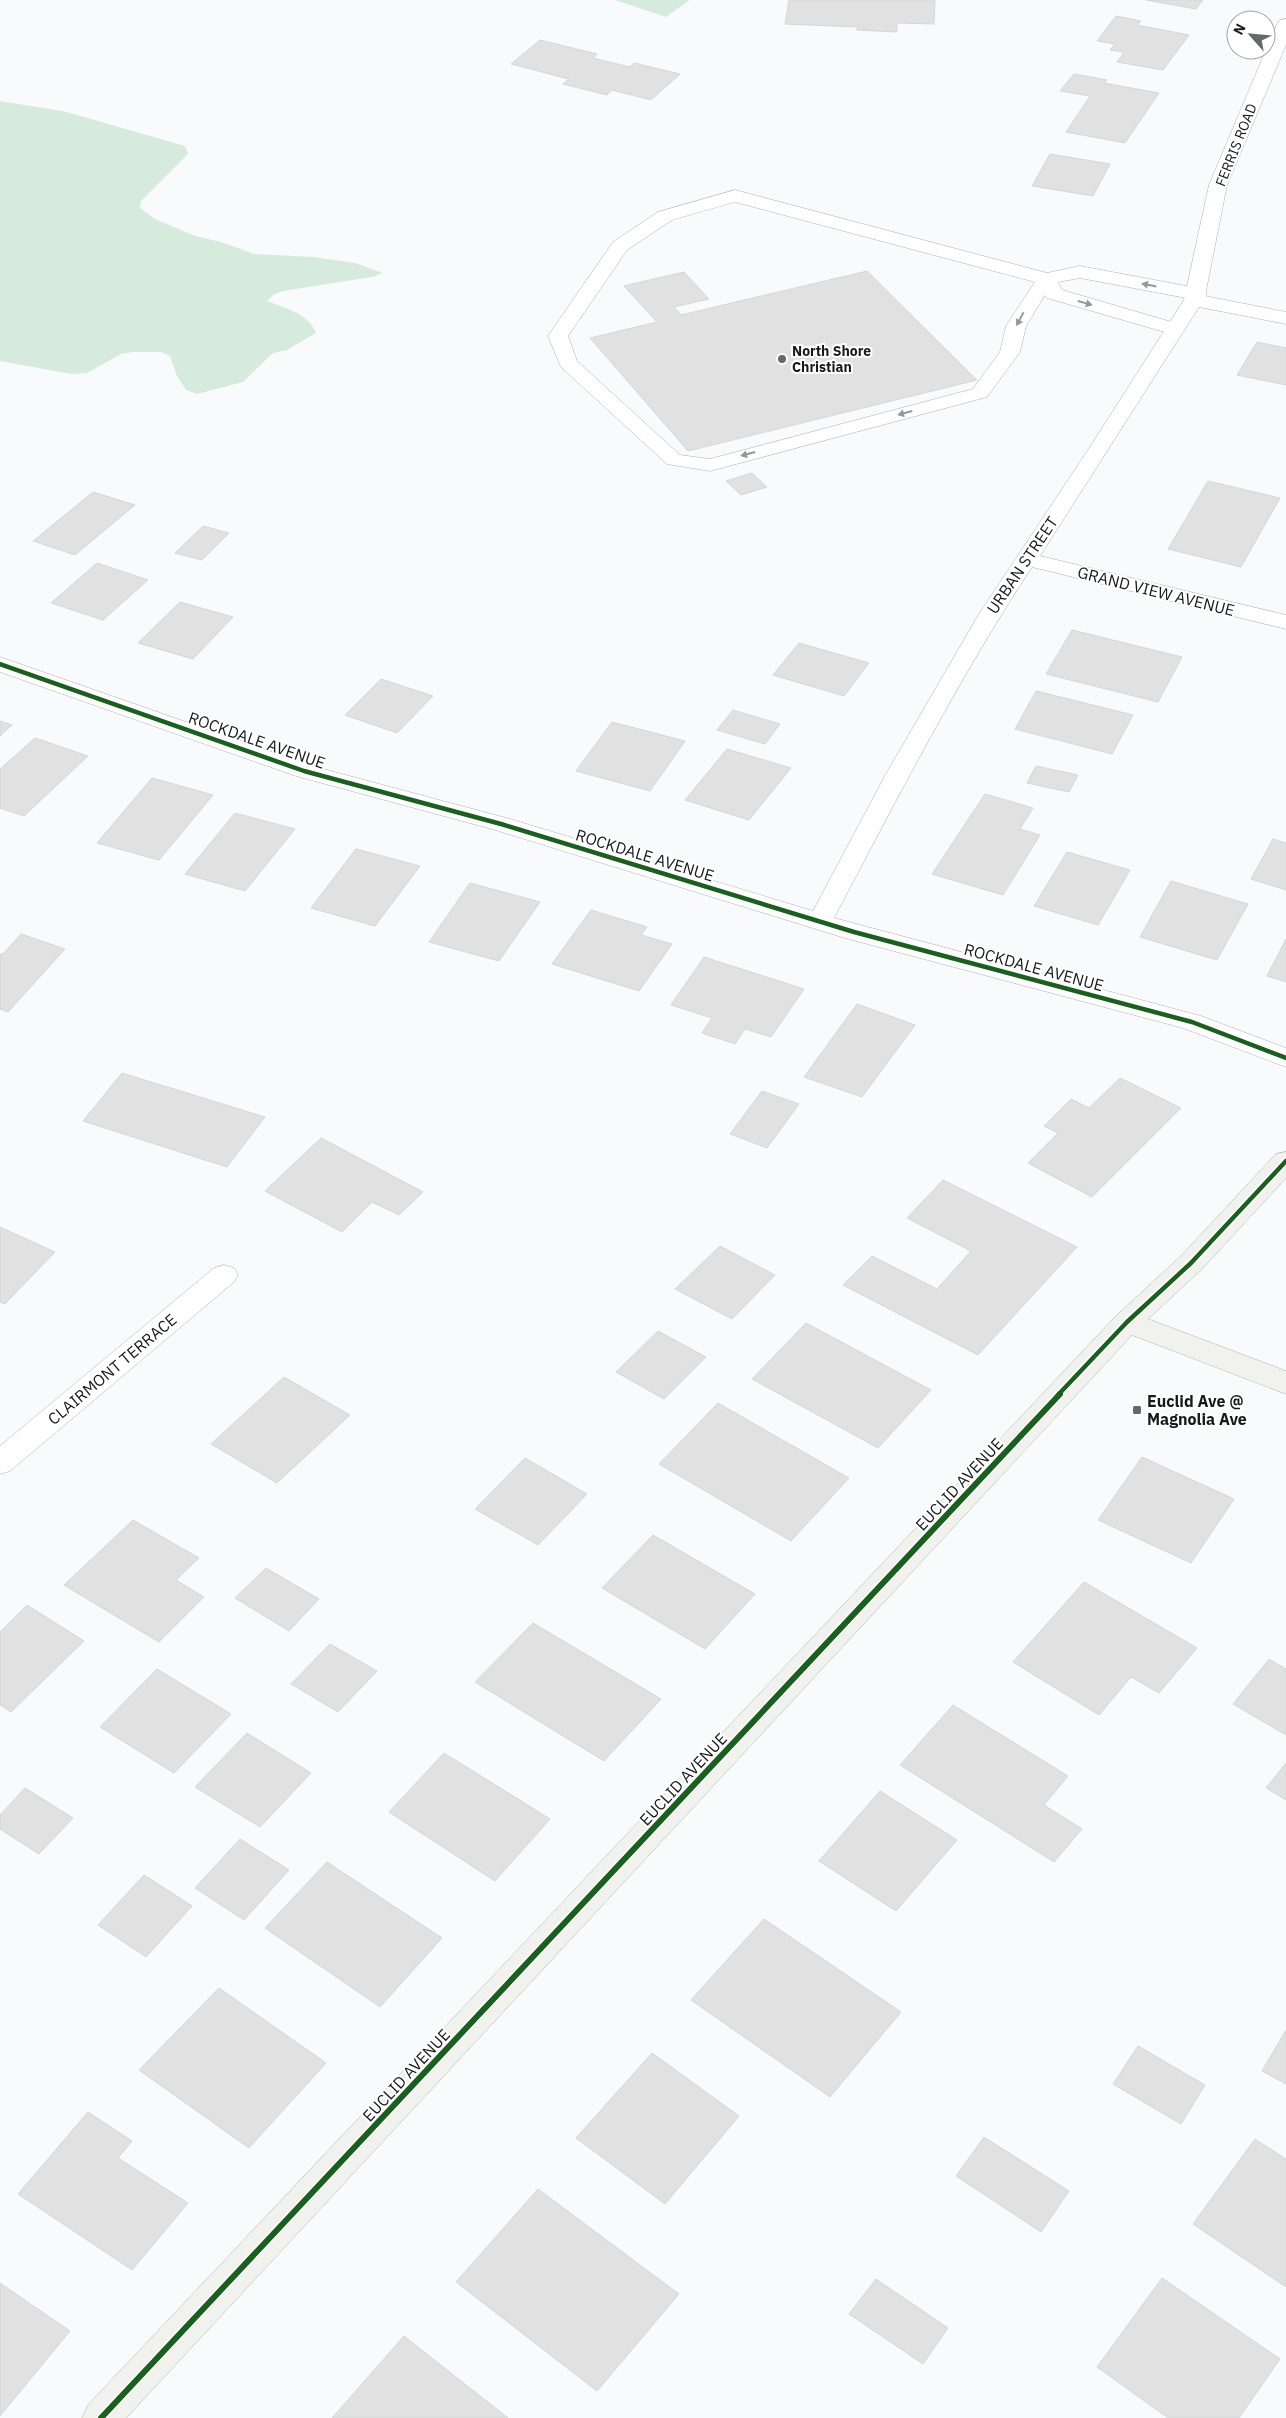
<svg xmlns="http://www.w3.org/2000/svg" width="1286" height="2418" viewBox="0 0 1286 2418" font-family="'IBM Plex Sans',sans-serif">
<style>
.green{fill:#d6ebdd}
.building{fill:#e1e1e1;stroke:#d5d6d6}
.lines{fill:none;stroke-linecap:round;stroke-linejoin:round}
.lane-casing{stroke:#afb0b1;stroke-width:1}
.street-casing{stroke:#afb0b1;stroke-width:1}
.secondary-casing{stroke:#afb0b1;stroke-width:1}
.lane{fill:#fefeff;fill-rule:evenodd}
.street{fill:#fefeff;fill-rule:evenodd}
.secondary{fill:#f1f1ee;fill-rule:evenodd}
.cycleway-far1-casing{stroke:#fff;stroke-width:8}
.cycleway-casing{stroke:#fff;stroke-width:9}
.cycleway-far1{stroke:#1b5e20;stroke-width:4.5}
.cycleway{stroke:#1b5e20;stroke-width:6}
.oneway{fill:#969798}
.poi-dot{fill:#676869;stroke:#fff;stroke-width:2}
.labels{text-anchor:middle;stroke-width:4;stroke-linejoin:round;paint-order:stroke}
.far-street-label{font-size:14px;fill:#18191a;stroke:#fff}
.far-poi-label{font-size:14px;font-weight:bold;fill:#18191a;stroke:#fff;text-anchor:start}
.street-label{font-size:16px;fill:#18191a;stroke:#fff}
.poi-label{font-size:16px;font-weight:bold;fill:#18191a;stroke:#fff;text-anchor:start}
</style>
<rect width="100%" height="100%" fill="#f9fafc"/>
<!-- green -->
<g class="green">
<path d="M615,0H690L666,17Z"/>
<path d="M0,101L67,112L185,146L188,154L141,201L140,208L155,219L195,236L221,242L254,254L314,257L355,263L383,273L372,277L283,291L273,295L267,301C285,308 309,314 316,333L287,350L273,353L243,382L197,394L186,390L177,376L170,356L161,352H133L121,354L87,373L71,374L0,361Z"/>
</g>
<!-- building -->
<g class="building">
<path d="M789,0H935L934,24L897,23V32L857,30V27L785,24Z"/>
<path d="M1146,0H1203L1196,9Z"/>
<path d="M1116,16L1141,21L1137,25L1189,35L1163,70L1117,62L1124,52L1110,50L1115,44L1097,41Z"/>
<path d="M540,40L597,54L593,58L630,67L634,63L680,74L651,100L612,90L607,95L563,84L569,79L511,64Z"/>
<path d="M1074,74L1107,80L1104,83L1159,93L1125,143L1066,132L1090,96L1060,91Z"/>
<path d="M1050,154L1110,164L1093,196L1032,186Z"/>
<path d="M867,271L977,380L688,451L590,338L657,322L624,286L684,272L709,299L674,307L681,315Z"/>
<path d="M1257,342L1286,348V385L1237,375Z"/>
<path d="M752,473L767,487L741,495L726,481Z"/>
<path d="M1208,481L1280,498L1241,567L1168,549Z"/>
<path d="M93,492L135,505L75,555L33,541Z"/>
<path d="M203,526L229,533L202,560L175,553Z"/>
<path d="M97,563L148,580L103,620L51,603Z"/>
<path d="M180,602L233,617L193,659L138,643Z"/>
<path d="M1072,630L1182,657L1158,702L1046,674Z"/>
<path d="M799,643L869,663L844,696L773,675Z"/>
<path d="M381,679L433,696L397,733L345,715Z"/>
<path d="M1036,691L1133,715L1112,754L1015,729Z"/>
<path d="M733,710L780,724L765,744L717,730Z"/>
<path d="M0,721L12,725L0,736Z"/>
<path d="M612,722L685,741L650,791L576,771Z"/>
<path d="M35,738L88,756L24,816L0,808V769Z"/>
<path d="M727,749L791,768L749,820L685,800Z"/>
<path d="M1036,766L1078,775L1069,792L1027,783Z"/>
<path d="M152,778L213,795L159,860L97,843Z"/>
<path d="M985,794L1033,808L1020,829L1040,835L1003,895L932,874Z"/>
<path d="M235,813L295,829L245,891L185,874Z"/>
<path d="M1273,839L1286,843V890L1251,879Z"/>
<path d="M356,849L420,866L375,926L311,908Z"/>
<path d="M1067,852L1130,870L1098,925L1034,906Z"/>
<path d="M1171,881L1248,904L1217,960L1140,937Z"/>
<path d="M470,883L540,902L499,961L429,942Z"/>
<path d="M591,910L647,927L641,935L672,944L639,991L552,964Z"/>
<path d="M21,934L65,949L8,1012L0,1009V954H3Z"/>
<path d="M1286,939V982L1267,976Z"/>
<path d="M704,957L804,989L771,1037L745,1029L735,1044L702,1033L712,1018L671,1005Z"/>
<path d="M857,1004L915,1025L862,1097L804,1077Z"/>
<path d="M122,1073L265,1117L227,1167L83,1121Z"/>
<path d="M1120,1078L1181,1108L1092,1197L1028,1163L1058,1133L1044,1126L1071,1099L1089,1108Z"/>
<path d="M762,1091L799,1104L767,1148L730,1134Z"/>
<path d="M321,1138L423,1192L399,1215L372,1202L342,1232L265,1191Z"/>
<path d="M943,1180L1077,1247L978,1355L843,1285L872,1256L937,1289L971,1251L907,1218Z"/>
<path d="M0,1227L55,1252L5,1304L0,1302Z"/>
<path d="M720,1246L775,1275L732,1319L675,1289Z"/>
<path d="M806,1323L931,1390L878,1448L752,1379Z"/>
<path d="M658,1331L706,1357L664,1399L616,1372Z"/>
<path d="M284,1377L350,1415L277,1483L211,1444Z"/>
<path d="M718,1403L849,1478L791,1541L659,1464Z"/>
<path d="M1142,1457L1234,1499L1191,1563L1098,1520Z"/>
<path d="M525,1458L587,1494L538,1545L475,1509Z"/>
<path d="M133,1520L199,1558L176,1580L204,1597L159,1642L64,1585Z"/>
<path d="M653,1535L755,1594L705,1649L602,1588Z"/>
<path d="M266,1568L319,1599L289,1631L235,1598Z"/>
<path d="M1084,1582L1197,1648L1159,1693L1131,1677L1099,1715L1013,1662Z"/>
<path d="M27,1605L84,1641L11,1712L0,1705V1632Z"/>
<path d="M533,1623L661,1699L604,1761L475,1682Z"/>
<path d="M330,1644L377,1671L338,1712L291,1684Z"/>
<path d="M1269,1659L1286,1669V1735L1233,1704Z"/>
<path d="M157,1669L231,1714L174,1773L100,1727Z"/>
<path d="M953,1705L1068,1776L1044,1805L1082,1829L1054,1862L900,1765Z"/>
<path d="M247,1733L311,1773L260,1827L195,1787Z"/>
<path d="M444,1753L550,1819L495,1881L389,1812Z"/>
<path d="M1286,1763V1800L1266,1788Z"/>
<path d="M25,1788L73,1818L39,1854L0,1829V1815Z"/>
<path d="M880,1791L957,1840L896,1911L819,1861Z"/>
<path d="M240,1839L289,1870L244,1920L195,1888Z"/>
<path d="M327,1862L442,1938L380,2007L265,1928Z"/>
<path d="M144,1875L192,1906L146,1957L98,1925Z"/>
<path d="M764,1919L901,2012L830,2097L691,2000Z"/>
<path d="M219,1988L326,2063L249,2148L139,2070Z"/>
<path d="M1286,2030V2084L1262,2071Z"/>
<path d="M1138,2046L1205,2085L1181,2124L1113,2084Z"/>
<path d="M652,2053L739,2116L665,2204L576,2138Z"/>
<path d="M88,2112L132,2141L118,2158L188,2203L132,2270L18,2194Z"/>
<path d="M984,2137L1069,2191L1041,2232L956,2176Z"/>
<path d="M1255,2139L1286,2159V2287L1193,2224Z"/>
<path d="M538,2189L679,2294L597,2391L456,2282Z"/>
<path d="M1162,2278L1280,2359L1239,2418H1168L1097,2367Z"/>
<path d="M876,2279L948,2328L923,2364L849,2314Z"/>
<path d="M0,2283L70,2331L0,2416Z"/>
<path d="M404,2336L508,2418H332Z"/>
</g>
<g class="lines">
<!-- lane casing -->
<g class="lane-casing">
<path id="lane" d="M735,190L1047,273L1080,266L1197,288L1204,290L1207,294L1204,298L1197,300L1080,278L1058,282L1062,290L1182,325L1185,329L1182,333L1175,335L1047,298L1045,295L1026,326L1020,352L987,397L710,471L667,464L561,367L548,336L613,242L658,212ZM735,202L1035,282L1006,326L1000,352L973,389L710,459L680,455L577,361L568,336L627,250L672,220Z"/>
</g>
<!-- street casing -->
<g class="street-casing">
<g id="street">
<path d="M1286,19V45L1227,185L1205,296L1286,312V324L1199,307L1040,556L1286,615V629L1032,567C958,679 897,799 834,918L1201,1016L1286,1048V1067L1183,1028L845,938L492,829L296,776L0,672V657L312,766L510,819L813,911L886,774L979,614L1090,447L1184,300L1209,185L1277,24L1280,20Z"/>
<path d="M224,1265L234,1268L238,1275L234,1282L10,1471L0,1474V1446L214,1268Z"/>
</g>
</g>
<!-- secondary casing -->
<g class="secondary-casing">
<path id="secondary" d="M1286,1152V1178L1201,1270L1148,1319L1286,1371V1394L1132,1335L126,2418H82L88,2405L1117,1315L1181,1256L1276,1154Z"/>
</g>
<!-- lane -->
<use href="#lane" class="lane"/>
<!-- street -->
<use href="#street" class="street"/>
<!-- secondary -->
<use href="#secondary" class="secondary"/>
<!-- cycleway-far1 casing -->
<g class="cycleway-far1-casing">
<g id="cycleway-far1">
<path d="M0,664L304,771L501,824L854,932L1192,1022L1286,1058"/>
<path d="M1058,1395L1127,1322L1191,1263L1286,1161"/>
</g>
</g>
<!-- cycleway casing -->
<g class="cycleway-casing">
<path id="cycleway" d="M101,2418L1060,1394"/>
</g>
<!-- cycleway-far1 -->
<use href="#cycleway-far1" class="cycleway-far1"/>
<!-- cycleway -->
<use href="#cycleway" class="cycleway"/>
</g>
<!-- one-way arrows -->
<defs><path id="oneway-solid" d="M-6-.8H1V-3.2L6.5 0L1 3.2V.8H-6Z" transform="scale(1.25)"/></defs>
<g class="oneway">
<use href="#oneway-solid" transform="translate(1149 285) rotate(-169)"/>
<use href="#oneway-solid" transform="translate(1085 303) rotate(16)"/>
<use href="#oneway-solid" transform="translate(1020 319) rotate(118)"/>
<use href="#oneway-solid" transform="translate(905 413) rotate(165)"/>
<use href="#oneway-solid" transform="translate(748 454) rotate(165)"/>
</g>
<!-- markers -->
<g class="poi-dot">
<circle cx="782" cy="359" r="5"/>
<rect x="1132" y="1405" width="10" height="10" rx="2.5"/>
</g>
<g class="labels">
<!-- far-street labels -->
<g class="far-street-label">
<text transform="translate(1236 145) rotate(-68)" y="5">FERRIS ROAD</text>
</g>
<!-- far-poi labels -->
<g class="far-poi-label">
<text x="792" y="356">North Shore<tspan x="792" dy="16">Christian</tspan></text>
</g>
<!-- street labels -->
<g class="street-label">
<text transform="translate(1022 565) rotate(-56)" y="6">URBAN STREET</text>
<text transform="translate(1156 591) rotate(14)" y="6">GRAND VIEW AVENUE</text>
<text transform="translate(257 740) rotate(19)" y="6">ROCKDALE AVENUE</text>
<text transform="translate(645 855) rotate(17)" y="6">ROCKDALE AVENUE</text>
<text transform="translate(1034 967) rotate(15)" y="6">ROCKDALE AVENUE</text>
<text transform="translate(112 1369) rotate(-40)" y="6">CLAIRMONT TERRACE</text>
<text transform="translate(959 1484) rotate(-47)" y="6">EUCLID AVENUE</text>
<text transform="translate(683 1779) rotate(-47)" y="6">EUCLID AVENUE</text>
<text transform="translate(406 2075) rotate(-47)" y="6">EUCLID AVENUE</text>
</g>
<!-- poi labels -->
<g class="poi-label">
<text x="1147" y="1407">Euclid Ave @<tspan x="1147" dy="18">Magnolia Ave</tspan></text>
</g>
</g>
<!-- north arrow -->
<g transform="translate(1251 35) rotate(297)"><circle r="24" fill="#ffffff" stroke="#a3a3a3"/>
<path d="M0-4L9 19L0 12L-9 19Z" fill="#676869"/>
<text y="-8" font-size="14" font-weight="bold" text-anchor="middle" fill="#18191a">N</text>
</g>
</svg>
